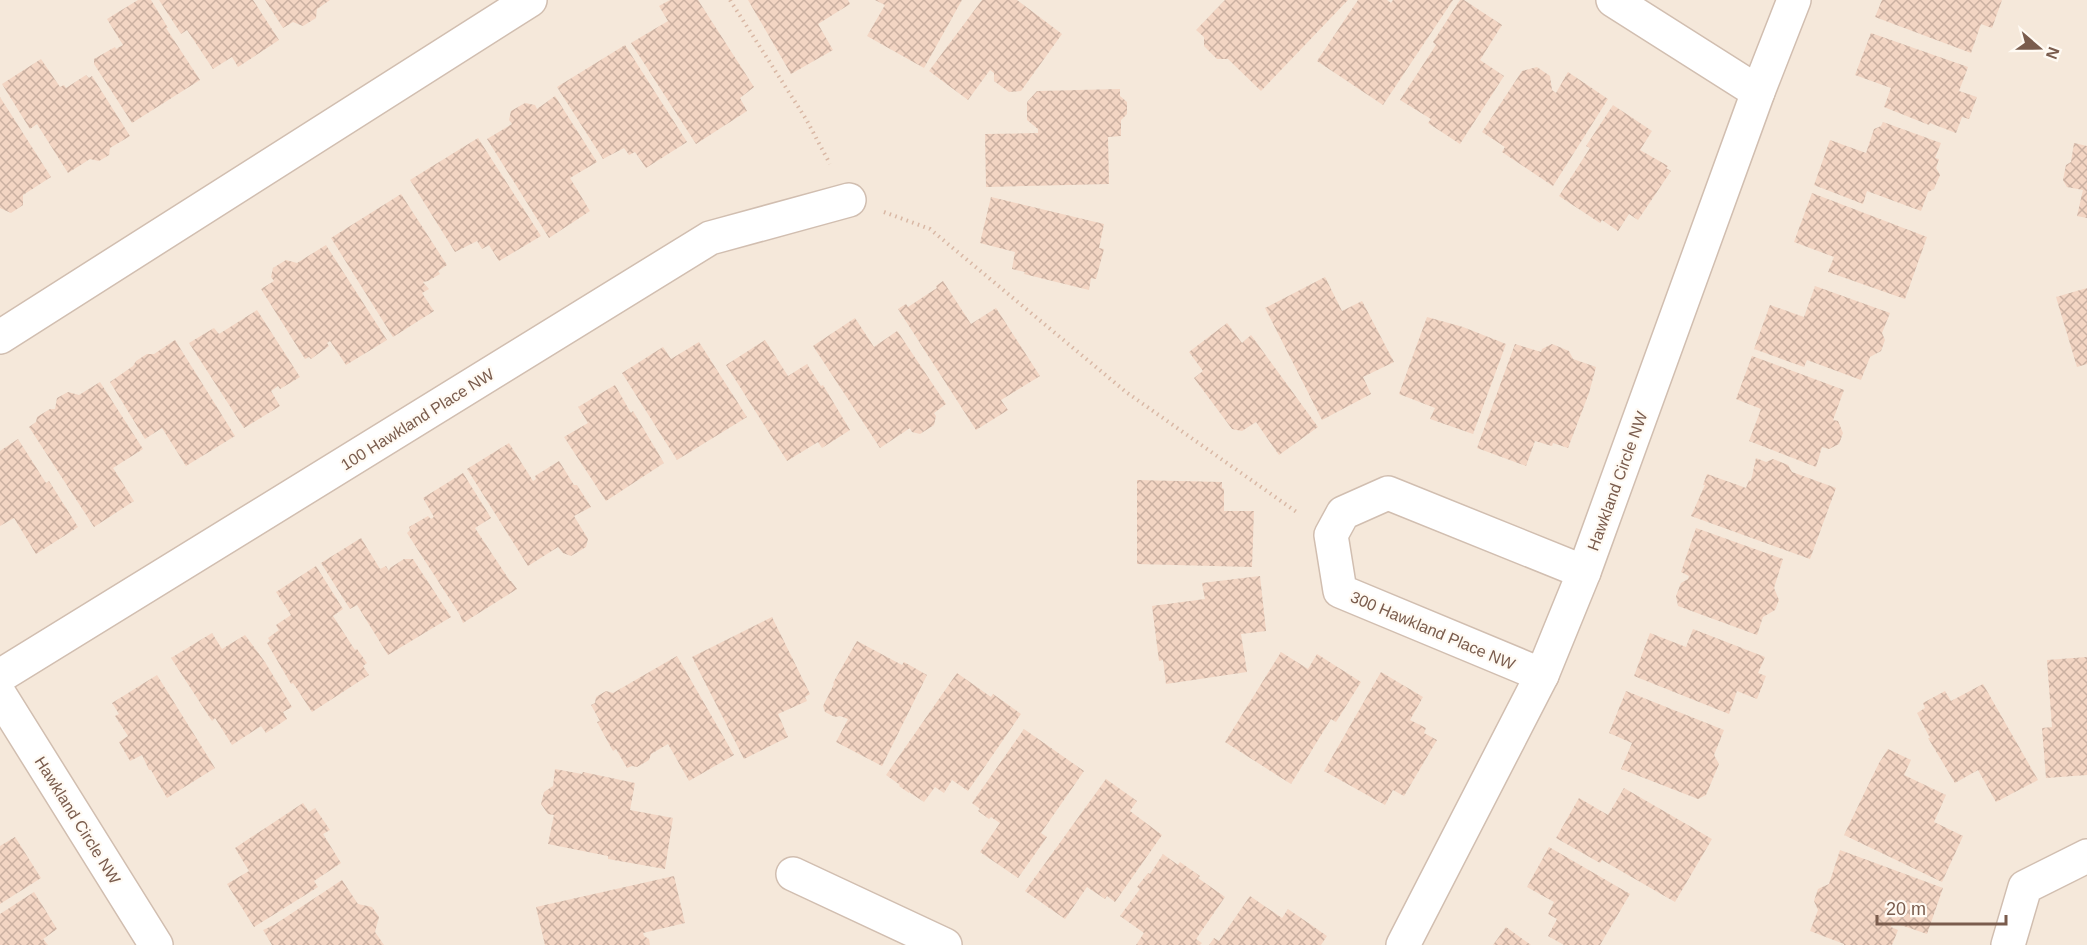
<svg xmlns="http://www.w3.org/2000/svg" width="2087" height="945" viewBox="0 0 2087 945" font-family="Arial,sans-serif">
<style>
.residential{fill:#f5e8da}
.building{fill:url(#building-cross-hatch)}
.lines{fill:none;stroke-linecap:round;stroke-linejoin:round}
.minor-casing{stroke:#d1beb0;stroke-width:36}
.path{stroke:#d9b8a5;stroke-width:4;stroke-dasharray:1.5 4.5;stroke-linecap:butt}
.minor{stroke:#fff;stroke-width:33}
.labels{text-anchor:middle;stroke-width:4.5;stroke-linejoin:round;paint-order:stroke}
.street-label{font-size:16px;fill:#7a5c4d;stroke:#fffaf3}
</style>
<defs>
<pattern id="building-cross-hatch" width="8" height="8" patternUnits="userSpaceOnUse" patternTransform="scale(1.5)"><rect width="8" height="8" fill="#f3d5c3"/><path d="M0 0l8 8M0 8l8-8" fill="none" stroke="#cab0a1"/></pattern>
</defs>
<rect width="100%" height="100%" fill="#fdf6ec"/>
<!-- residential -->
<rect class="residential" x="0" y="0" width="2087" height="945"/>
<!-- building -->
<g class="building">
<path d="M138,0H151L168,28H166L200,80L132,123L94,64V59L115,47L116,49L123,45L107,19Z"/>
<path d="M159,0H253L279,40L238,67L232,57L213,69L187,30L181,34Z"/>
<path d="M265,0H330L317,9L316,18L303,26L293,22L283,28Z"/>
<path d="M670,0H698L754,87L740,98L747,111L696,144L631,43L668,21L659,6Z"/>
<path d="M748,0H848L850,4L818,24L833,50L791,74Z"/>
<path d="M875,0H962L924,68L867,36L885,5Z"/>
<path d="M982,0H1017L1062,34L1021,91L1009,92L994,81V73L990,70L968,100L929,71Z"/>
<path d="M1225,0H1348L1261,91L1228,59H1217L1204,46V37L1196,30Z"/>
<path d="M1358,0H1387L1391,3L1393,0H1453L1383,105L1317,61Z"/>
<path d="M1460,0H1464L1502,25L1480,60L1504,76L1460,144L1428,123L1431,119L1400,100L1436,45L1433,42Z"/>
<path d="M1882,0H2002L1992,28L1981,24L1971,53L1875,17Z"/>
<path d="M1871,33L1968,67L1959,91L1977,97L1969,119L1962,117L1956,133L1930,123L1929,125L1884,107L1891,88L1855,75Z"/>
<path d="M625,45L687,142L646,168L635,152L629,155L624,148L603,159L557,87Z"/>
<path d="M41,59L60,87L64,85L66,88L86,75L89,78L92,76L130,136L110,148L109,155L99,161L90,159L68,173L37,124L30,129L2,84Z"/>
<path d="M1537,67L1550,76L1552,90L1556,93L1568,72L1608,99L1553,186L1502,152L1505,147L1482,132L1522,71Z"/>
<path d="M1120,89V96L1127,102V114L1121,120V136L1108,137L1109,184L986,187L985,134L1038,133V129L1027,120V102L1037,91Z"/>
<path d="M555,96L597,162L570,178L590,211L549,238L487,139L512,124L509,120L511,111L525,103L535,105L537,109Z"/>
<path d="M0,97L51,177L23,195V205L11,213L0,208Z"/>
<path d="M1613,105L1652,131L1640,150L1668,166L1666,168L1671,171L1638,220L1629,214L1618,231L1602,220L1600,223L1559,196L1590,148L1586,146Z"/>
<path d="M1883,122L1941,143L1935,158L1939,159L1936,168L1940,175L1934,189L1928,192L1921,211L1867,191L1863,204L1814,185L1830,140L1866,153L1874,129L1881,126Z"/>
<path d="M478,138L541,236L499,261L489,245L482,249L477,241L455,252L410,180Z"/>
<path d="M2074,143L2087,146V218L2077,216L2083,190L2067,187L2063,180L2066,165L2071,162Z"/>
<path d="M1812,193L1927,237L1905,299L1828,272L1834,257L1794,242Z"/>
<path d="M401,194L447,265L438,271L440,274L428,281L423,282L429,289L422,293L434,311L393,337L331,238Z"/>
<path d="M991,197L1104,224L1099,248L1104,249L1096,279L1091,278L1089,290L1024,274L1025,272L1012,269L1015,252L980,243Z"/>
<path d="M326,245L387,340L346,365L330,341L327,343L329,346L311,359L309,357L305,359L261,289L274,281L271,277L273,268L286,260L297,263Z"/>
<path d="M1325,277L1342,311L1362,301L1394,362L1363,377L1371,394L1322,420L1265,308Z"/>
<path d="M943,281L971,324L996,308L1040,376L1001,400L1008,410L976,430L898,309L906,304L908,307L937,288L936,286Z"/>
<path d="M1815,286L1890,313L1882,333L1885,340L1881,351L1870,357L1861,380L1807,360L1804,367L1754,349L1770,305L1804,317Z"/>
<path d="M2087,288V364L2077,367L2056,297Z"/>
<path d="M257,310L300,377L280,389L278,386L271,391L280,406L244,428L189,343L214,328L219,334Z"/>
<path d="M1427,317L1463,327L1506,344L1473,434L1430,419L1435,408L1399,394Z"/>
<path d="M855,318L874,347L897,331L900,335L946,404L934,413L936,416L934,425L920,434L912,432L910,428L880,448L813,346Z"/>
<path d="M1227,323L1242,343L1251,335L1318,427L1279,455L1256,422L1242,431L1232,429L1194,378L1203,371L1189,352Z"/>
<path d="M175,340L235,436L186,466L162,428L145,439L110,382L133,366L136,361L147,354H154Z"/>
<path d="M765,340L788,376L807,364L821,386L823,385L850,430L822,448L818,442L787,461L726,365Z"/>
<path d="M699,342L747,417L677,460L622,373L663,347L671,359Z"/>
<path d="M1515,344L1541,352L1542,349L1552,344L1569,351L1573,359L1596,367L1589,393L1568,448L1553,443L1552,446L1535,441L1526,466L1477,448Z"/>
<path d="M1752,356L1844,390L1833,420L1838,421L1843,433L1839,444L1829,449L1822,447L1816,467L1749,441L1761,409L1736,399Z"/>
<path d="M100,382L143,449L113,468L134,501L94,527L29,427L36,422L37,417L50,409H55L57,398L68,392L79,395Z"/>
<path d="M615,385L631,413L633,411L664,463L606,501L564,437L588,423L578,407Z"/>
<path d="M18,439L46,483L49,481L78,527L36,554L14,518L0,526V451Z"/>
<path d="M509,443L533,481L536,479L535,476L559,461L574,485H577L591,507L574,516L588,539L586,547L571,556L563,553L558,547L528,566L467,469Z"/>
<path d="M1756,458L1766,462L1773,459L1788,465L1792,472L1836,488L1810,559L1691,516L1705,485H1703L1707,474L1746,488L1749,480L1751,481Z"/>
<path d="M463,473L491,518L475,528L510,581H511L517,589L463,623L460,615L407,533L410,530L409,527L428,516L431,519L434,517L423,498Z"/>
<path d="M1137,480L1222,482V488L1224,489V511H1254L1252,567L1137,564Z"/>
<path d="M1696,528L1783,559L1774,588L1779,600L1775,610L1763,617L1757,635L1678,606L1676,596L1681,583L1688,579L1689,576L1681,572Z"/>
<path d="M361,538L380,569L386,566L389,571L390,568L404,559H413L451,617L388,655L357,605L350,609L321,563Z"/>
<path d="M316,566L343,609L333,616L355,650L357,649L367,663L363,666L369,675L312,712L293,683L291,684L267,643L270,641L268,638L279,630L276,625L291,615L276,592Z"/>
<path d="M1260,576L1266,631L1241,634L1247,672L1166,684L1163,660L1159,661L1152,606L1205,599L1202,583Z"/>
<path d="M772,617L810,694L805,697L807,701L778,714L788,737L744,759L692,657Z"/>
<path d="M1693,629L1765,657L1758,673L1766,676L1757,699L1737,691L1729,714L1634,676L1650,633L1686,647Z"/>
<path d="M212,633L222,649L245,635L265,662L292,707L283,712L287,719L266,733L261,726L232,745L215,718L212,721L171,658Z"/>
<path d="M857,641L902,665L904,662L927,675L882,766L836,742L848,719L840,716L835,717L825,712L823,706L834,684L833,683Z"/>
<path d="M1281,652L1308,669L1317,654L1361,682L1336,722L1331,719L1291,784L1225,742Z"/>
<path d="M677,656L734,755L689,781L668,744L651,754L649,760L637,767L632,766L627,768L616,749L613,751L597,722L600,721L591,705L595,703L596,697L606,691L613,693Z"/>
<path d="M2087,657V775L2046,778L2042,728L2052,727L2047,660Z"/>
<path d="M1381,672L1423,697L1410,720L1426,728L1424,733L1437,740L1404,796L1393,790L1385,805L1324,771Z"/>
<path d="M957,673L991,697L993,694L1021,714L968,791L952,780L944,793L935,787L924,802L909,792V793L899,786L900,785L886,775Z"/>
<path d="M157,675L215,768L167,798L151,770H149L142,755L130,761L119,742L128,736L115,716L119,714L112,703Z"/>
<path d="M1983,684L2038,780L1996,802L1978,770L1955,783L1928,738H1930L1917,713L1925,708L1923,703L1945,691L1951,701Z"/>
<path d="M1626,691L1724,730L1714,755L1719,764L1706,795L1698,799L1621,769L1632,743L1609,733Z"/>
<path d="M1024,729L1084,771L1041,833L1047,837L1018,878L980,852L1000,823L991,817L989,819L978,811L980,809L972,803Z"/>
<path d="M1888,749L1911,760L1904,775L1946,795L1934,822L1963,836L1942,882L1844,835L1879,763Z"/>
<path d="M555,769L582,774L583,772L635,783L630,810L673,818L665,869L608,859V856L548,844L554,815L548,814L541,804L544,792L553,786Z"/>
<path d="M1106,779L1137,801L1130,811L1162,835L1115,902L1107,896L1105,899L1087,887L1065,919L1025,891Z"/>
<path d="M1624,788L1712,839L1675,902L1602,860L1600,863L1556,838L1579,798L1608,815Z"/>
<path d="M303,803L309,812L315,808L330,830L323,834L341,863L314,881L318,887L254,927L227,884L249,871L235,848Z"/>
<path d="M15,837L41,878L0,904V846Z"/>
<path d="M1549,847L1630,894L1600,945H1564L1548,936L1557,919L1548,914L1554,902L1527,887Z"/>
<path d="M1840,850L1943,888L1927,934L1892,922L1891,927L1898,930L1892,945H1844V944L1810,931L1818,910L1814,901L1818,889L1829,884Z"/>
<path d="M1163,854L1178,865L1180,862L1200,876L1198,878L1225,897L1196,939L1202,943L1200,945H1136L1144,933L1120,916L1140,889L1137,887L1148,873L1150,874Z"/>
<path d="M674,876L685,923L643,933L644,936L649,939L650,945H545L536,907Z"/>
<path d="M342,880L358,904L372,907L379,917L375,932L384,945H272L263,930L274,925Z"/>
<path d="M34,892L57,929L43,939L48,945H0V914Z"/>
<path d="M1250,896L1282,918L1288,909L1327,936L1321,945H1209L1214,938L1219,941Z"/>
<path d="M1506,927L1531,945H1493Z"/>
</g>
<g class="lines">
<!-- minor casing -->
<g class="minor-casing">
<g id="minor">
<path d="M1613,0L1758,92"/>
<path d="M0,337L530,0"/>
<path d="M1542,675L1340,591L1331,535L1343,513L1388,493L1584,572"/>
<path d="M0,676L710,238L849,200"/>
<path d="M0,695L156,945"/>
<path d="M793,874L945,945"/>
<path d="M1403,945L1542,675L1584,572L1758,92L1794,0"/>
<path d="M2008,945L2025,887L2087,856"/>
</g>
</g>
<!-- path -->
<g class="path">
<path d="M730,0L806,119L830,164"/>
<path d="M884,212L930,229L1126,392L1298,513"/>
</g>
<!-- minor -->
<use href="#minor" class="minor"/>
</g>
<g class="labels">
<!-- street labels -->
<g class="street-label">
<text transform="translate(417 419) rotate(-32)" y="6">100 Hawkland Place NW</text>
<text transform="translate(1617 481) rotate(-70)" y="6">Hawkland Circle NW</text>
<text transform="translate(1433 630) rotate(23)" y="6">300 Hawkland Place NW</text>
<text transform="translate(78 820) rotate(58)" y="6">Hawkland Circle NW</text>
</g>
</g>
<!-- north arrow -->
<g transform="translate(2039 48) rotate(110)" stroke="#fffaf3" stroke-width="4.5" paint-order="stroke">
<path d="M0-4.5L10 22L0 15L-10 22Z" fill="#7a5c4d"/>
<text y="-9" font-size="16" font-weight="bold" text-anchor="middle" fill="#7a5c4d">N</text>
</g>
<!-- scale -->
<path d="M1877 915v9h129v-9" fill="none" stroke="#7a5c4d" stroke-width="3"/>
<text x="1886" y="915" font-size="18" fill="#7a5c4d" stroke="#fffaf3" stroke-width="4.5" paint-order="stroke">20 m</text>
</svg>
